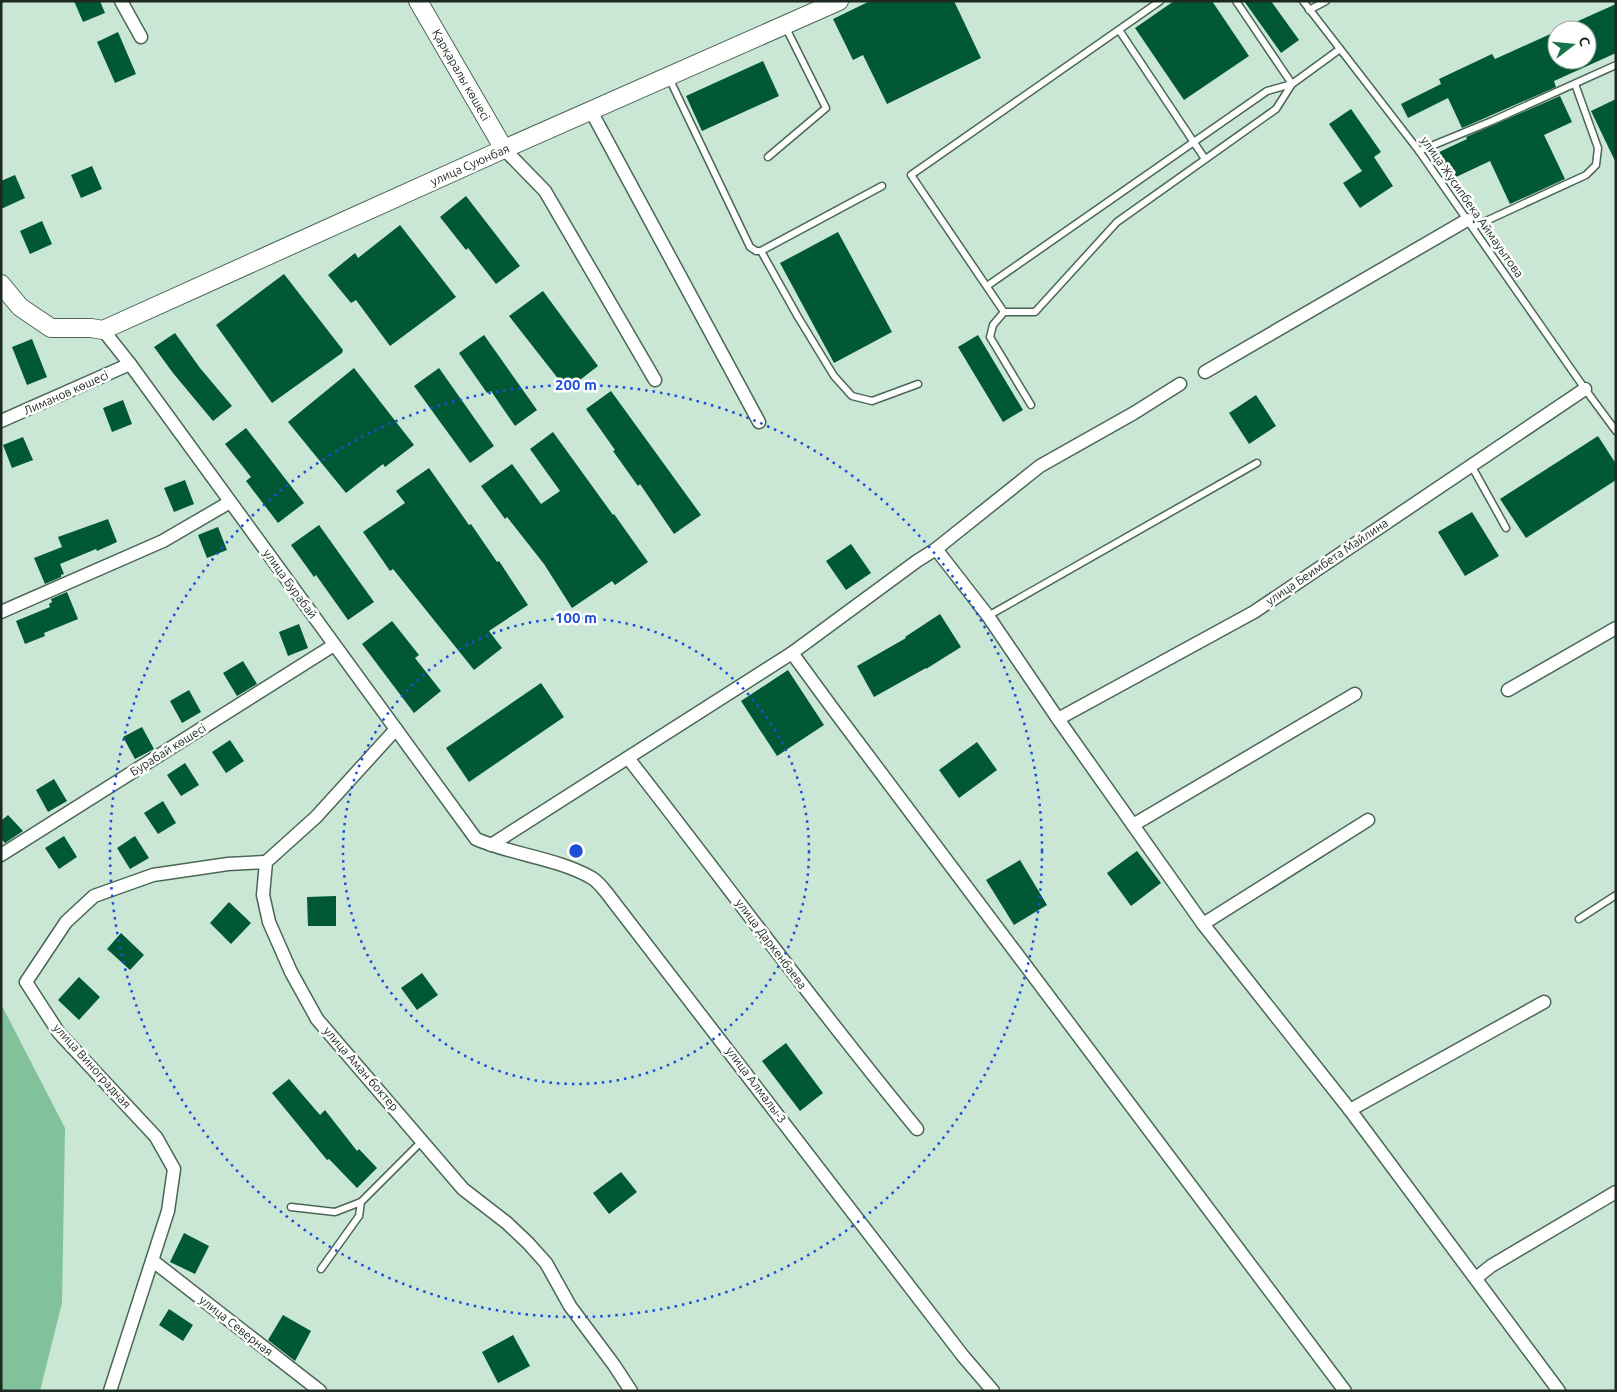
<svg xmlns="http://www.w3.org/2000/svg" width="1617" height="1392" viewBox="0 0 1617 1392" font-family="Ubuntu,sans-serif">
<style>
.green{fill:#81c19b}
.building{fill:#005834}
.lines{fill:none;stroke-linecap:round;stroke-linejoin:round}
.lane-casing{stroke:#4c6656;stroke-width:9}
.street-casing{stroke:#4c6656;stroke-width:15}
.secondary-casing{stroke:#4c6656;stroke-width:20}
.lane{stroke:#fff;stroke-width:6}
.street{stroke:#fff;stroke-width:12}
.secondary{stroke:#fff;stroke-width:18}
.ring{fill:none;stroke:#1d4ed8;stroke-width:2.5;stroke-dasharray:2.5 5}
.labels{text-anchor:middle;stroke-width:5;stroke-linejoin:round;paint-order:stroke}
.street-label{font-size:12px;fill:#1d2821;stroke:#fff}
.centre{fill:#1d4ed8;stroke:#fff;stroke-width:2.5}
.ring-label{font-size:15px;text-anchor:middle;font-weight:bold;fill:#1d4ed8;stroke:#fff;stroke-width:5;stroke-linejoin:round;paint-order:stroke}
</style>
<rect width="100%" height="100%" fill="#c9e7d4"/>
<!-- green -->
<path class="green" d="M1,1004L65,1128L62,1303L40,1391H1Z"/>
<!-- building -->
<g class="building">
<path d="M74,1H100L105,13L83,22Z"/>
<path d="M870,1H954L981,58L887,104L863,55L853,60L833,19Z"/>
<path d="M1174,1H1212L1249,56L1184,100L1135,28Z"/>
<path d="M1244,1H1271L1299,40L1281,53Z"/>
<path d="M1616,4V53L1554,81L1556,87L1462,128L1448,98L1408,118L1401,104L1441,84L1439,79L1492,54L1495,59L1557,31V60H1587V30H1558Z"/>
<path d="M118,32L136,74L115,83L97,42Z"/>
<path d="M763,61L779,96L702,131L686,96Z"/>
<path d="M1560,96L1572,122L1544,135L1565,179L1510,204L1490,161L1454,178L1435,154L1467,139L1466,137Z"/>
<path d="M1616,99V163L1591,111Z"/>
<path d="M1351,109L1381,152L1374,157L1393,186L1360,208L1343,183L1362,171L1329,124Z"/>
<path d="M92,166L102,189L81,198L71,175Z"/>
<path d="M15,175L25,198L1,209V181Z"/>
<path d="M466,196L520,266L496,284L468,248L466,250L440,217Z"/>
<path d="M42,221L52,244L30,254L20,231Z"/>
<path d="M400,225L456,297L390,346L356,300L351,303L328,275L355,253L358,258Z"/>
<path d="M838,232L892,332L834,363L780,263Z"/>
<path d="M284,274L343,350L342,353L272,403L216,325Z"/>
<path d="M543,291L598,366L567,390L509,316Z"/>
<path d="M175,333L200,368L232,406L213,421L173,373L154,347Z"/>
<path d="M484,335L537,410L515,426L491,391L487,393L459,353Z"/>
<path d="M978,335L1023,410L1003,422L958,347Z"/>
<path d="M32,339L47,377L27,385L12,347Z"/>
<path d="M354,368L414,445L385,467L383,464L346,493L288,422Z"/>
<path d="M439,368L494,446L470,463L414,386Z"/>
<path d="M611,391L701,515L674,534L640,484L638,486L613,451L615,450L586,409Z"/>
<path d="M1256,395L1276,426L1249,444L1229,413Z"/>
<path d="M123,400L132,424L112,432L103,408Z"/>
<path d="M246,428L304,503L278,523L246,481L251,477L225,444Z"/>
<path d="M553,432L613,515L614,514L648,562L615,585L612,581L572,608L544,564L507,517L505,519L481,486L512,464L541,504L560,491L530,449Z"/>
<path d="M1598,436L1616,464V480L1526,538L1500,499Z"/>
<path d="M23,437L33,460L12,468L3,445Z"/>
<path d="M429,468L469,525L471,524L497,562L499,561L528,605L489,631L502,648L474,670L393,569L390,571L363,532L405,503L396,491Z"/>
<path d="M185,480L194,504L174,512L164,488Z"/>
<path d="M1472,512L1499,556L1465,576L1438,532Z"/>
<path d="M108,519L117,542L97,551L96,549L60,564L64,574L61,575V577L45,584L34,558L62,547L58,537Z"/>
<path d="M319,525L374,602L348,620L316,575L314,577L291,545Z"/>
<path d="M218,527L227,550L207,558L198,535Z"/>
<path d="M851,544L871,573L846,590L826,561Z"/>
<path d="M67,592L78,619L44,633L45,636L25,644L16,621L50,607L49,604L52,602L51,599Z"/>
<path d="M940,614L961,647L926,669V668L874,697L857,666L906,638L905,637Z"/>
<path d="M392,621L419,655L415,658L441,691L414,713L362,644Z"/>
<path d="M299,624L308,648L288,656L279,632Z"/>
<path d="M243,661L257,684L237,696L223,673Z"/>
<path d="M788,670L824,725L777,756L741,701Z"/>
<path d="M541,683L564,717L469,782L446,748Z"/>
<path d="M189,690L201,712L182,723L170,701Z"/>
<path d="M142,727L154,749L135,759L123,737Z"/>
<path d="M230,740L244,761L226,773L212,752Z"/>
<path d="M977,742L997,770L959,798L939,770Z"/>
<path d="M185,763L199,785L181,796L167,775Z"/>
<path d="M54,779L67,801L48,812L36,790Z"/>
<path d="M163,801L176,823L158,834L144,813Z"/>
<path d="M8,815L23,831L5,843L1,839V821Z"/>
<path d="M64,836L77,857L59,869L45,848Z"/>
<path d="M135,836L149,858L130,869L117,848Z"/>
<path d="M1137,851L1161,883L1131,906L1107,873Z"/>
<path d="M1020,860L1047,905L1014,925L986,880Z"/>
<path d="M336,896V926H308L307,897Z"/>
<path d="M229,902L251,923L231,944L210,923Z"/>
<path d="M121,933L144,955L130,970L107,949Z"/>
<path d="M422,973L438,995L417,1010L401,988Z"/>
<path d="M79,977L100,997L79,1020L58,1000Z"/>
<path d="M786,1043L823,1093L800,1111L762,1061Z"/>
<path d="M289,1079L320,1115L325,1110L357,1151L359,1149L377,1168L357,1188L329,1159L327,1160L272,1093Z"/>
<path d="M621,1172L637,1192L609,1214L593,1193Z"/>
<path d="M184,1233L209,1246L195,1274L170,1262Z"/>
<path d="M169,1309L193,1325L183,1341L159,1325Z"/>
<path d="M283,1315L311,1331L295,1361L268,1340Z"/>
<path d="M513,1335L530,1366L498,1383L482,1352Z"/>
</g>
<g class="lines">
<!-- lane casing -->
<g class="lane-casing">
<g id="lane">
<path d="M1160,1L911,175L1004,312H1035L1117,222L1276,109L1292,84L1340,49"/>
<path d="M1303,1L1419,151L1585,389L1616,431"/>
<path d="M1309,10L1326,1"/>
<path d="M1119,30L1205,159"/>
<path d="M669,78L750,247L756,251H761L882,186"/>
<path d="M1419,151L1492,121L1616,65"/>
<path d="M768,157L826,108L785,26"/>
<path d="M1473,227L1586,175L1596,165L1598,148L1575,84"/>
<path d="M761,251L798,317L834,376L852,396L872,401L918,384"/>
<path d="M987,286L1267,91L1292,84L1236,1"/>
<path d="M1004,312L993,325L990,337L1031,405"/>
<path d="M1471,465L1506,528"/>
<path d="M988,616L1257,463"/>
<path d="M1579,919L1616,895"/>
<path d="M291,1207L335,1212L361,1202L422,1141"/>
<path d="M321,1269L359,1216L361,1202"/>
</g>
</g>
<!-- street casing -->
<g class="street-casing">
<g id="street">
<path d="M121,1L141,37"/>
<path d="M591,111L759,422"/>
<path d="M504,149L545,191L655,380"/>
<path d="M103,330L130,364L476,839C513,855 557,858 592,878C597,881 602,887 606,892L963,1356L993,1391"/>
<path d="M1205,372L1467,220"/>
<path d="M1,421L130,364"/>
<path d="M936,549L1040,466L1134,413L1180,384"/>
<path d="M1,612L163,541L230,502"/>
<path d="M792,653L833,709L1345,1391"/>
<path d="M1508,690L1616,628"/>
<path d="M1058,719L1254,612L1585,389"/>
<path d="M396,729L316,817L266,862L263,895L269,922L291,972L317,1019L463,1189L507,1223L528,1243L546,1263L570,1306L614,1365L631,1391"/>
<path d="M628,758C724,881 817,1008 917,1129"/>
<path d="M1133,825L1355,694"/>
<path d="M491,845L792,653L917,561L936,549L988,616L1058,719L1203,924L1350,1110L1559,1391"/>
<path d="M1,855L334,645"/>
<path d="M1203,924L1368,820"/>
<path d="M1350,1110L1544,1002"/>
<path d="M153,1261L320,1391"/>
<path d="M1476,1278L1491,1266L1616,1192"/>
<path d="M110,1391L168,1211L174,1169L156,1137L59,1033L26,982L66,922L94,896L153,875L228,864L266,862"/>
</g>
</g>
<!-- secondary casing -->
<g class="secondary-casing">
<g id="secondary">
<path d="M418,1L504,149"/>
<path d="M1,284L20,307L51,328H91L103,330L504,149L839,1"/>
</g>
</g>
<!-- lane -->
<use href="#lane" class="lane"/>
<!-- street -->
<use href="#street" class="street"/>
<!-- secondary -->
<use href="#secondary" class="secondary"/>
</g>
<!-- distance rings -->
<g class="ring">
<circle cx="576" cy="851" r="233"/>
<circle cx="576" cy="851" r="466"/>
</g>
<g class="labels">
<!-- street labels -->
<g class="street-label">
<text transform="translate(461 75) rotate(60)" y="4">Қарқаралы көшесі</text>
<text transform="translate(470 165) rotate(-24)" y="4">улица Суюнбая</text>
<text transform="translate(1472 207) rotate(55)" y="4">улица Жусипбека Аймауытова</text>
<text transform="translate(66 393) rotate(-24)" y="4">Лиманов көшесі</text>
<text transform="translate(1327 562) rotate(-34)" y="4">улица Беимбета Майлина</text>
<text transform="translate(290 584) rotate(54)" y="4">улица Бурабай</text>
<text transform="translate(168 750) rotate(-32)" y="4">Бурабай көшесі</text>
<text transform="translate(771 944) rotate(53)" y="4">улица Даркенбаева</text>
<text transform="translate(92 1066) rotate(48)" y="4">улица Виноградная</text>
<text transform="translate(361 1069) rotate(49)" y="4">улица Аман боктер</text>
<text transform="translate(756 1085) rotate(53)" y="4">улица Алмалы-3</text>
<text transform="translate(236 1326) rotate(38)" y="4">улица Северная</text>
</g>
</g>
<circle cx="576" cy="851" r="8" class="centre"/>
<g class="ring-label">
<text x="576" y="390">200 m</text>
<text x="576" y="623">100 m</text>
</g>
<!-- border -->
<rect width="1617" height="1392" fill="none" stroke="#1d2821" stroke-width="5"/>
<!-- north arrow -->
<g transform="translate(1572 45) rotate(74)"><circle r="24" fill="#ffffff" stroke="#a5a9a6"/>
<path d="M0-4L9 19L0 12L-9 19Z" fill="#177348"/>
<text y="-8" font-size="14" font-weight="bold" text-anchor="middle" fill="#1d2821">С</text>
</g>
</svg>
